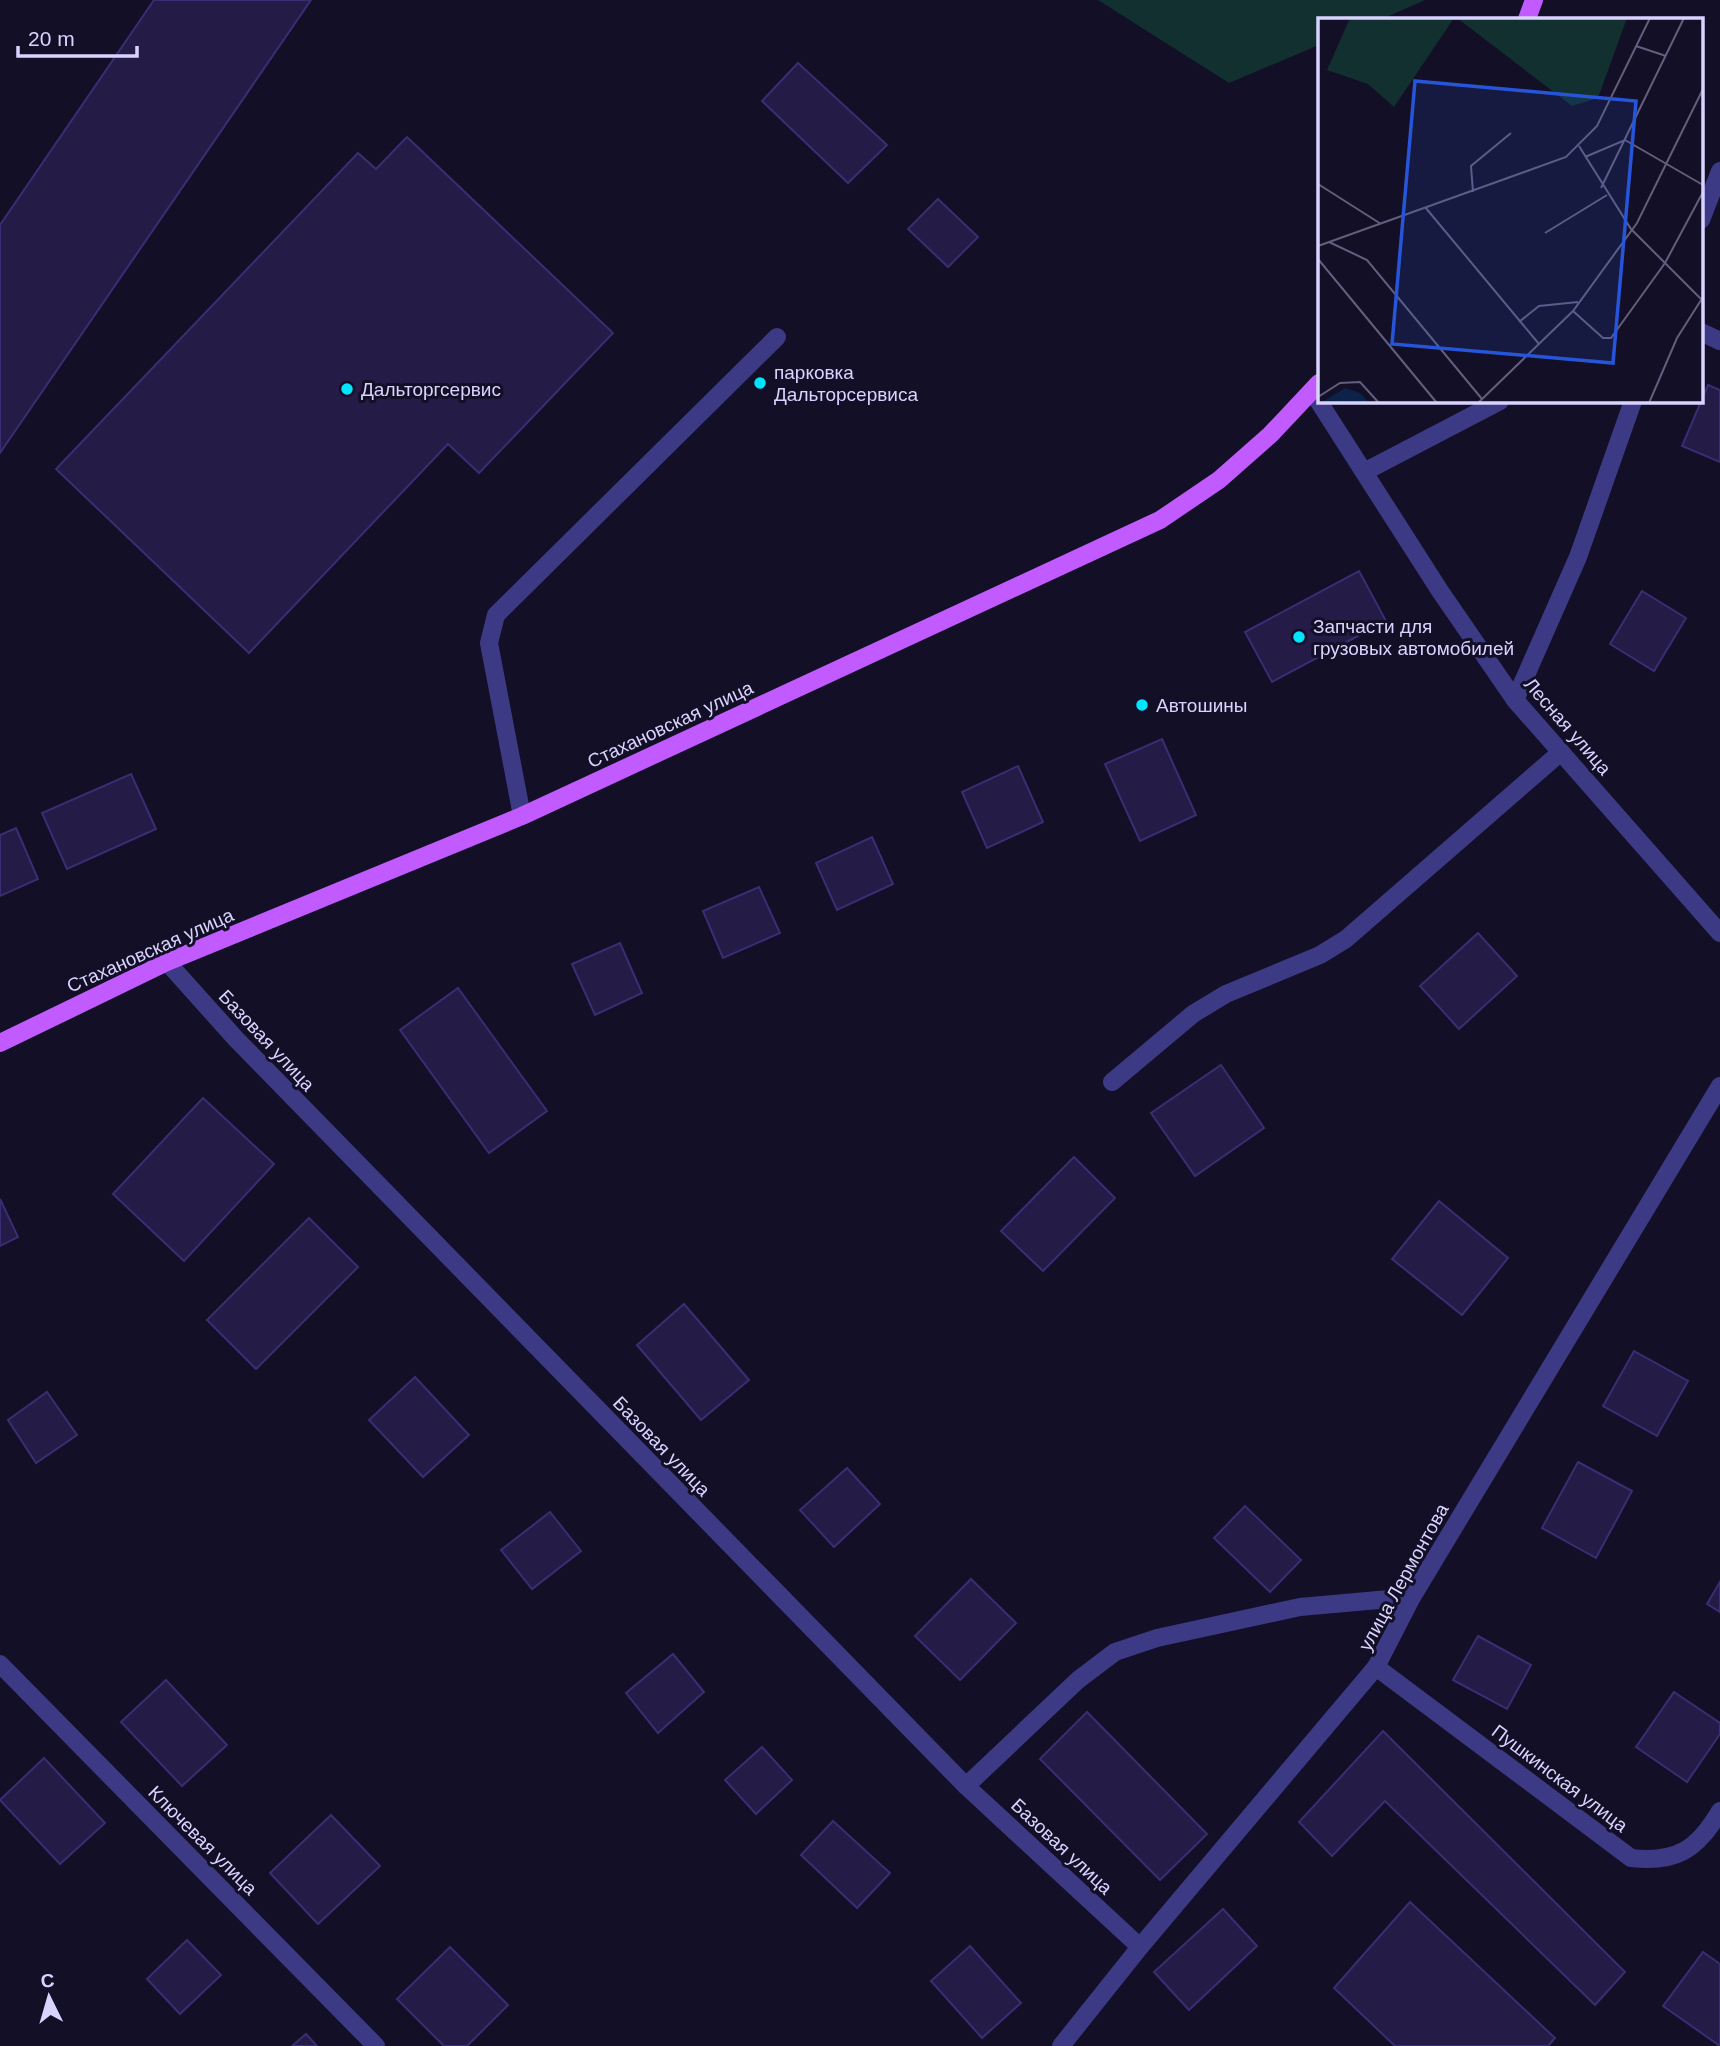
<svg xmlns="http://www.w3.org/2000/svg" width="1720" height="2046" viewBox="0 0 1720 2046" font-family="Helvetica,sans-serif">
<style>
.green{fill:#12302f}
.building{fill:#241b47;stroke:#3b2d73;stroke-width:2}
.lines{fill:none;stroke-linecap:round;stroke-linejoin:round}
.service{stroke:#3d3a85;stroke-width:18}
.minor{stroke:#3d3a85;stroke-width:18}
.primary{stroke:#c25bff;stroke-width:18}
.poi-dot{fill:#00e5ff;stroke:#130f26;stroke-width:2.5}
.labels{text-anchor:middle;stroke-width:6;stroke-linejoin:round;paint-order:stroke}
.poi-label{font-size:19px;fill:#d9d4ff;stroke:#130f26;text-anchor:start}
.street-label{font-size:19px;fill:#d9d4ff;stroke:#130f26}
.inset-road{fill:none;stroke:#625e7d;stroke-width:2}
.view{fill:#2655da;fill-opacity:0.15;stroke:#2655da;stroke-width:3.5}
.inset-edge{fill:none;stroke:#d9d4ff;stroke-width:3.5}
</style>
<rect width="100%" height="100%" fill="#130f26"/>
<!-- green -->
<path class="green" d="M1098,0H1425L1382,19H1319V45L1229,83Z"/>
<!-- building -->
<g class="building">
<path d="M154,0H311L0,453V225Z"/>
<path d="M798,63L887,145L848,183L762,101Z"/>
<path d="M407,137L613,333L479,473L448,444L249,653L56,469L358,153L376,169Z"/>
<path d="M938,199L978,237L948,267L908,229Z"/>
<path d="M1708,385L1720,390V462L1682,446Z"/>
<path d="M1359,571L1386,621L1272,682L1245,632Z"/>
<path d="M1642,591L1686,618L1654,671L1610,644Z"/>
<path d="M1162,739L1196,815L1140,841L1105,764Z"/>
<path d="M1018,766L1043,822L987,848L962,792Z"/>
<path d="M131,774L156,829L67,869L42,813Z"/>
<path d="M16,828L38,879L0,896V835Z"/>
<path d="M872,837L893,884L837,910L816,863Z"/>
<path d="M759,887L780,933L723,958L703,911Z"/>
<path d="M1478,933L1517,976L1459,1029L1420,986Z"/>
<path d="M620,943L642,993L595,1015L572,964Z"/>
<path d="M458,988L547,1111L489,1153L400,1030Z"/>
<path d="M1221,1065L1264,1128L1195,1176L1151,1113Z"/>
<path d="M203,1098L274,1164L184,1261L113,1194Z"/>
<path d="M1074,1157L1115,1198L1043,1271L1001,1231Z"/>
<path d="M0,1199L18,1237L0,1246Z"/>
<path d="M1439,1201L1508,1258L1462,1315L1392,1259Z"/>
<path d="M309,1218L358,1267L256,1369L207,1320Z"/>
<path d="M684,1304L749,1380L701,1420L637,1345Z"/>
<path d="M1634,1351L1688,1381L1657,1436L1603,1406Z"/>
<path d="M415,1377L469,1435L423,1477L369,1420Z"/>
<path d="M47,1392L77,1435L36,1463L8,1420Z"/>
<path d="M1578,1462L1632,1491L1596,1558L1542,1528Z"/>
<path d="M847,1468L880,1504L834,1547L800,1510Z"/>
<path d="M1245,1506L1301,1560L1270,1592L1214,1538Z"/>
<path d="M550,1512L581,1551L532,1589L501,1550Z"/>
<path d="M971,1579L1016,1623L960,1680L915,1636Z"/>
<path d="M1720,1582V1612L1707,1604Z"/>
<path d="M1478,1636L1531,1665L1507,1709L1453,1680Z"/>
<path d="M673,1654L704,1692L658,1733L626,1693Z"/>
<path d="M166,1680L227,1745L182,1786L121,1722Z"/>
<path d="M1674,1692L1720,1723V1734L1687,1782L1636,1747Z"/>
<path d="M1087,1712L1207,1834L1160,1880L1040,1759Z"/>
<path d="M1383,1731L1625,1972L1595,2005L1385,1801L1332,1856L1299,1822Z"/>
<path d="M762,1747L792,1780L756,1814L725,1780Z"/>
<path d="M44,1758L105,1823L60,1864L0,1800Z"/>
<path d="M331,1815L380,1866L318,1924L270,1873Z"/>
<path d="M833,1821L890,1873L857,1908L801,1855Z"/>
<path d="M1410,1902L1555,2038L1548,2046H1395L1334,1988Z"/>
<path d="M1223,1909L1257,1946L1189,2010L1154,1972Z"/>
<path d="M187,1940L221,1975L180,2014L147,1979Z"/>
<path d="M970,1946L1021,2003L982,2038L931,1981Z"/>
<path d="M450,1947L508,2005L467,2046H444L397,1999Z"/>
<path d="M1703,1952L1720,1964V2046L1663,2006Z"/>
<path d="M306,2034L317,2046H292Z"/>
</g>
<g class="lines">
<!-- service -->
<g class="service">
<path d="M522,816L489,643L496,615L777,337"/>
<path d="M1112,1082L1193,1014L1226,994L1320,955L1346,939L1561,752"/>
<path d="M966,1786L1078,1680L1115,1652L1157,1638L1300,1607L1412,1597"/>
</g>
<!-- minor -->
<g class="minor">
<path d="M1701,220L1720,171"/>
<path d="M1701,332L1720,341"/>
<path d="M1312,391L1440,591L1515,700L1720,933"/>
<path d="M1364,472L1500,401"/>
<path d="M1515,700L1578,557L1633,401"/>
<path d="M167,962L236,1039L966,1786L1140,1947"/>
<path d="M0,1664L376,2046"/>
<path d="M1376,1667L1631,1858C1676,1863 1697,1850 1720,1811"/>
<path d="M1061,2046L1140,1947L1376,1667L1412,1597L1720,1086"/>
</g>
<!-- primary -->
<g class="primary">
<path d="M1527,19L1534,0"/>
<path d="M0,1043L167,962L522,816L1160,520L1219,480L1270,435L1319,383"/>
</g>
</g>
<!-- markers -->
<g class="poi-dot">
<circle cx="760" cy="383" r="7"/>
<circle cx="347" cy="389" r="7"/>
<circle cx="1299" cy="637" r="7"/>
<circle cx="1142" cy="705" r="7"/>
</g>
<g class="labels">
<!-- poi labels -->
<g class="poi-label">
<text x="774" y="379">парковка<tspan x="774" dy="22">Дальторсервиса</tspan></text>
<text x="361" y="396">Дальторгсервис</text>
<text x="1313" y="633">Запчасти для<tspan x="1313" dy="22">грузовых автомобилей</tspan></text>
<text x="1156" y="712">Автошины</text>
</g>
<!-- street labels -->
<g class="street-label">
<text transform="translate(670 724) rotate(-25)" y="7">Стахановская улица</text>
<text transform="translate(1568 726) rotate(49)" y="7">Лесная улица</text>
<text transform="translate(150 950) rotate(-24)" y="7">Стахановская улица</text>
<text transform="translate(267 1040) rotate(47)" y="7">Базовая улица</text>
<text transform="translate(662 1446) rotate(46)" y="7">Базовая улица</text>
<text transform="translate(1403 1577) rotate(-61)" y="7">улица Лермонтова</text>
<text transform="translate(1560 1778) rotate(37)" y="7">Пушкинская улица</text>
<text transform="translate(203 1840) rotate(45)" y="7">Ключевая улица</text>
<text transform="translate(1062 1846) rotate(43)" y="7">Базовая улица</text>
</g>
</g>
<!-- overview -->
<g transform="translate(1318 18)">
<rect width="385" height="385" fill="#130f26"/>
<path d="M32,0H136L76,89L50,66L9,52ZM139,0H309L280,80L254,88Z" fill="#12302f"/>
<path d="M27,370L42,375L51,385H3Z" fill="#0c2248"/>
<path class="inset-road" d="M318,28L348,38M261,128L313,211L385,283M267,139L307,122L385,167M0,166L63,206M283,170L366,0M155,174L153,148L193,115M107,189L221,326M227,215L289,177M11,224L49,242L164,381M0,228L248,139L279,108L332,0M0,241L119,385M255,293L285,320H293L347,245L385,174M201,304L221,288L260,284M0,379L22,365L42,364L61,385M160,385L255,293L319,205L385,71M331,385L359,320L385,279"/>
<path class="view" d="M97,63L318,83L295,345L74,326Z"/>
<rect width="385" height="385" class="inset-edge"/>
</g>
<!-- north arrow -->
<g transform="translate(49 1997) rotate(355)" stroke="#130f26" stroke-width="5" paint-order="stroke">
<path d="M0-5L12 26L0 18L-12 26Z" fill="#d9d4ff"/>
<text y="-10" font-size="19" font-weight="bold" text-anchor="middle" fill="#d9d4ff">С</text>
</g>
<!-- scale -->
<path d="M18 46v10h119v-10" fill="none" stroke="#d9d4ff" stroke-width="3.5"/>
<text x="28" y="46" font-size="21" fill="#d9d4ff" stroke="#130f26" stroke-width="5" paint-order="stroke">20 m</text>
</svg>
